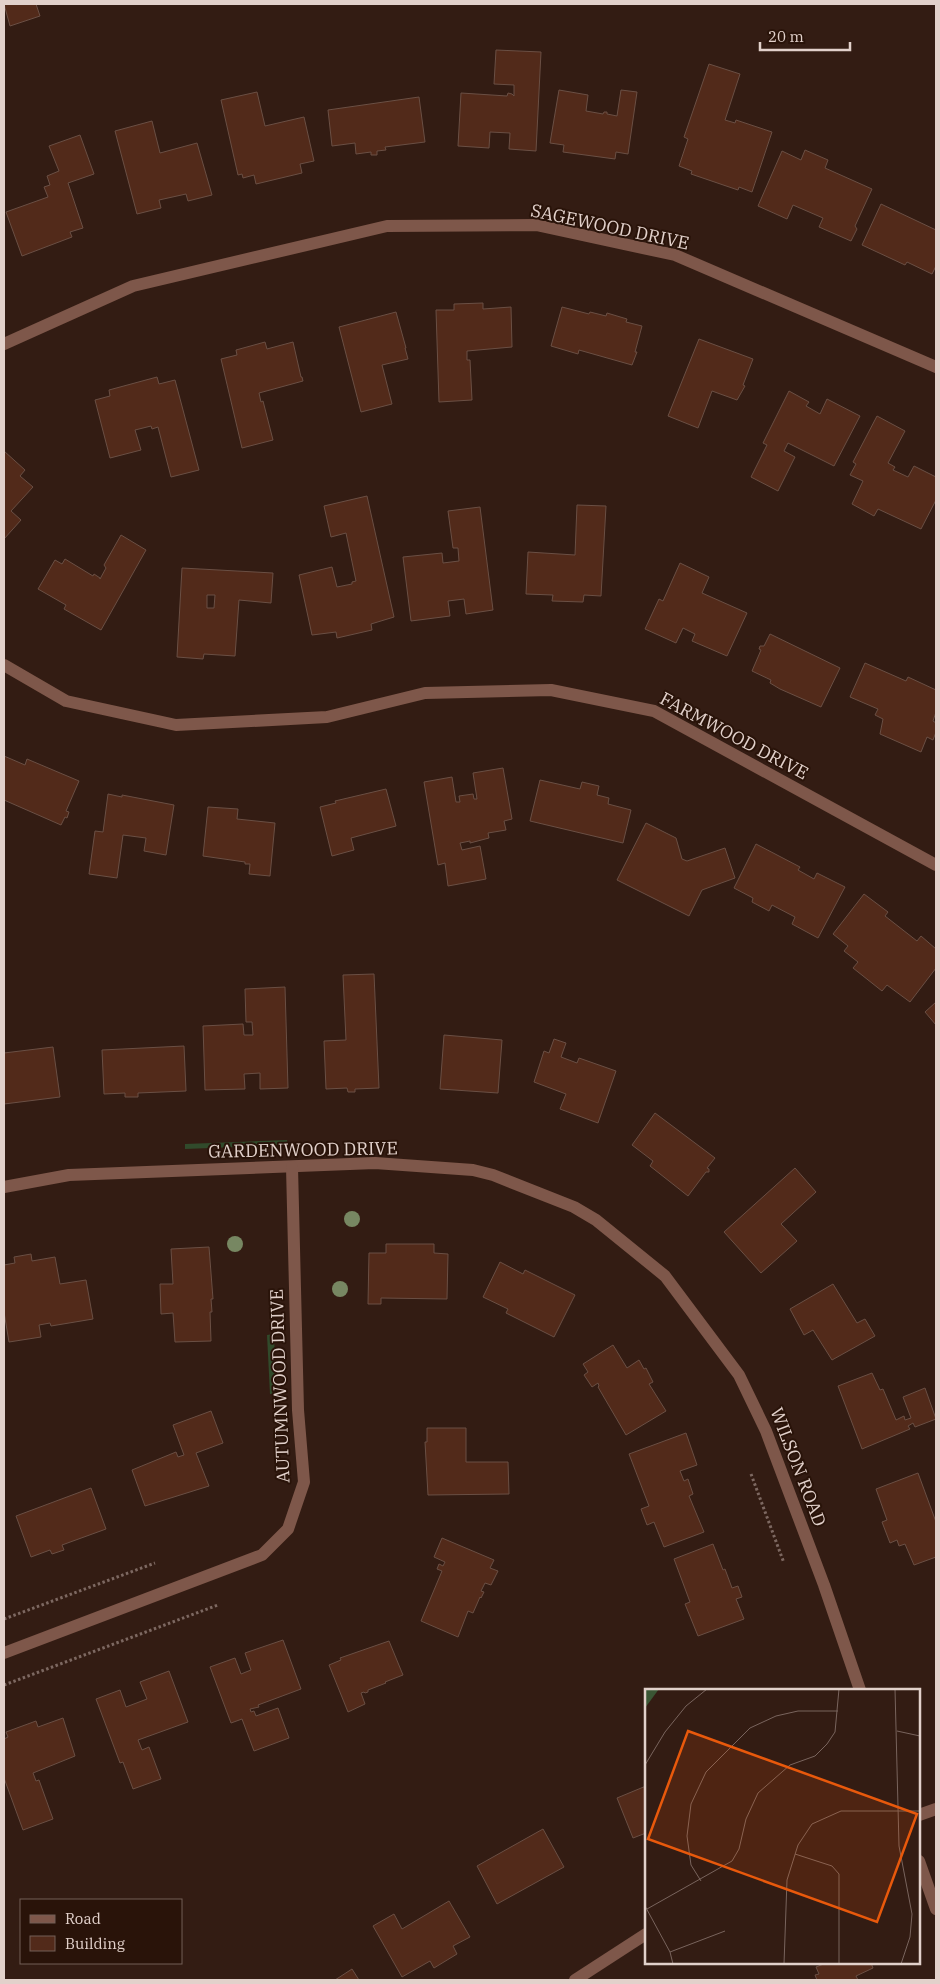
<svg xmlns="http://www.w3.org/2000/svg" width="940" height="1984" viewBox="0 0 940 1984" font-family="'IBM Plex Serif',serif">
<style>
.green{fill:#314a2b}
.building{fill:#522a1a;stroke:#6a4f44;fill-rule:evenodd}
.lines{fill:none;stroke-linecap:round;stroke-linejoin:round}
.path{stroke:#7d6861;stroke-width:3;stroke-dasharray:2.5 2.5;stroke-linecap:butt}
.minor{stroke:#7e574a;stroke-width:12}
.tree{fill:#778762}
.labels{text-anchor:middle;stroke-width:4;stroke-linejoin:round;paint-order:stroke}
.street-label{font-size:18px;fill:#e2d1cb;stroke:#291309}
.inset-road{fill:none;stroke:#79645d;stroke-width:1}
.view{fill:#e8590c;fill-opacity:0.15;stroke:#e8590c;stroke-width:2.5}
.inset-edge{fill:none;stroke:#e2d1cb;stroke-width:2.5}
</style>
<rect width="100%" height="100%" fill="#331c13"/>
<!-- green -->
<g class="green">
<path d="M287,1140L288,1145L185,1149V1144Z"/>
<path d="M274,1334L276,1394H270L267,1335Z"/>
</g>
<!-- building -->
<g class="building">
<path d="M4,4H36L40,16L10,26Z"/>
<path d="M496,50L541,52L536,151L509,149L510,133L490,132L489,148L458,146L461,93L507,96L508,93L512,94L514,96V85L494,84Z"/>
<path d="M709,64L740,74L725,120L735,123L736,120L772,132L752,192L739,187L738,190L691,174L692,171L679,166L688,139L684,137Z"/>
<path d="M559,90L588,95L586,111L603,114L604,112H607V114L617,116L621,90L637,92L628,154L616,152L615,159L563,152L564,145L550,143Z"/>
<path d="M257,92L265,126L304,117L314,161L300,164L302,173L256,184L254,175L243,178L242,174L238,175L221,100Z"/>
<path d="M419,97L425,142L385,147L386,150L377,151V155H371V152L356,154L355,143L332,146L328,110Z"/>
<path d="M152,121L160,153L197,143L212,195L188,201L186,194L159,200L161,208L137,214L115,131Z"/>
<path d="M80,135L94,174L68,183L83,228L70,232L72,237L22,256L6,212L48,197L44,187L50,185L47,176L59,171L49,146Z"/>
<path d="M805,150L828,160L825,168L872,189L855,226L857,229L851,241L819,227L823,218L793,205L787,219L758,206L782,151L801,160Z"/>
<path d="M881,204L936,230V266L932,274L907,262L905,265L862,245Z"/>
<path d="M483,303V309L511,307L512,347L467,351V360H470L472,400L439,402L436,310H454V304Z"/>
<path d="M562,307L589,314L590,312L606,316L607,313L627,319L626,322L642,326L635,352H637L632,365L579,350L578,354L551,346Z"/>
<path d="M396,312L406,348H405L408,359L382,365L392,404L361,412L339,327Z"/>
<path d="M699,339L753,359L743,385L745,386L737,400L712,391L698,428L668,416Z"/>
<path d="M265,342L267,349L293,342L301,377H302L303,381L259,393L261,402L263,401L273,440L242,448L221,359L237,355L236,350Z"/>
<path d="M157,377L159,384L175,380L199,470L171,477L158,427L152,429L151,426L135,430L141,450L110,458L95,400L110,396L109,390Z"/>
<path d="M789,391L809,402L806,406L820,414L827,399L860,416L834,466L788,443L784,451L795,457L778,491L751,477L767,445L763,443Z"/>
<path d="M877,416L905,431L888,463L895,467L893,470L908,477L914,466L936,477V500L921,529L878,509L874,516L852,504L863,481L850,475L856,464L853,462Z"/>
<path d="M4,451L25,470L20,476L33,487L11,511L21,520L4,539Z"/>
<path d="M367,496L394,617L371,624L372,630L337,638L336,632L312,635L299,575L332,567L337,587L352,584V582L356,581L346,533L331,537L324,506Z"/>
<path d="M577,505L606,506L601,596L584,595L583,602L552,601L553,595L526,594L528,552L575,555Z"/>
<path d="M480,507L493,610L466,614L464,599L448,601L450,616L411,621L403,557L442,553L443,563L459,561L458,548H453L448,511Z"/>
<path d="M121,535L146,550L101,630L64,609L66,605L38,589L55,560L62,564L65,559L93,576L94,574L100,578V579L106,568L104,565Z"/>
<path d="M680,563L709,577L702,593L747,613L727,656L692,641L695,634L683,628L676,643L645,629L659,599L663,601Z"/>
<path d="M182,568L273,573L271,603L239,600L235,656L204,654L203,659L177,657ZM207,595H215L214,608H207Z"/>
<path d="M770,634L840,668L821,707L780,689L770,683L771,680L752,671L761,650L759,649L760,646H764Z"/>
<path d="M865,663L906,681L908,677L936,690V712L933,721L936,723V732L933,740L927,737L921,752L880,734L883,719L875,715L878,709L850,697Z"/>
<path d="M4,756L25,765L27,759L79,781L66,811L69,812L67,818L65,817L61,825L4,800Z"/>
<path d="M503,768L512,819L504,821L506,830L488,833L489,838L470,843V841L460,843L462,850L480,846L486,879L448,886L445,863L438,865L424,782L452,777L456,802H460L459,796L473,794L474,799H477L473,773Z"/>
<path d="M540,780L580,789L582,782L599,786L597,795L609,798L608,804L631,810L623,843L530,821Z"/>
<path d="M386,789L396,826L351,838L354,850L332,856L320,807L336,803L335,801Z"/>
<path d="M108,794L122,797V795L174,805L166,855L144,851L146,838L123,835L117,878L89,874L95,831L103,832Z"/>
<path d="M208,807L238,809L237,819L275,823L270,876L249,874L250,864H245V862L203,856Z"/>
<path d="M646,823L676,838L682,859L687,861L725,848L735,878L702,890L689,916L617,880Z"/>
<path d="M756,844L800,867L798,870L814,879L817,873L845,887L818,938L792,924L795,917L772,905L769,911L752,902L753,898L734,888Z"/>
<path d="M864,894L888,912L885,916L917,941L921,936L936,949V968L910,1002L887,985L882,991L853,968L858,962L844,951L848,946L833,934Z"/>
<path d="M374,974L379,1088L355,1089V1092H348L347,1088L326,1089L324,1041L346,1040L343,975Z"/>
<path d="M285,987L288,1088L260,1089V1073L244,1074L245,1089L205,1090L203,1026L243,1024L244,1035H253L252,1022H246L245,989Z"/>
<path d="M936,1002V1025L925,1012Z"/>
<path d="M444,1035L502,1040L498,1093L440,1089Z"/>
<path d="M554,1039L566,1043L561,1057L577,1063L579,1058L616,1071L598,1123L560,1109L566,1094L534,1082L544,1051L549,1053Z"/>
<path d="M184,1046L186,1091L138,1093V1097H125V1093L104,1094L102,1050Z"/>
<path d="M53,1047L60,1097L4,1104V1053Z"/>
<path d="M655,1113L715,1158L707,1168L709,1169V1172H706L688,1196L650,1166L653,1161L632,1145Z"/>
<path d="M795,1168L816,1192L781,1224L797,1241L761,1273L724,1232Z"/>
<path d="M386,1244H434V1253L448,1254L447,1299L381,1298V1304H368L369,1253H386Z"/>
<path d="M209,1247L213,1299H211L212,1312H210L211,1341L175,1342L173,1313L161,1314L160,1284H173L171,1249Z"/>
<path d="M31,1254L32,1261L55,1257L60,1284L86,1280L93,1319L51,1326L50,1323L39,1325L41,1337L9,1342L4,1312V1265L15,1263L14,1257Z"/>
<path d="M500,1262L523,1274L525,1270L575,1295L554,1337L506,1313L508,1309L483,1297Z"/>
<path d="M833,1284L857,1323L865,1319L875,1336L832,1360L813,1330L804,1335L790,1309Z"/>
<path d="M613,1345L627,1368L639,1360L644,1369L646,1368L653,1382L649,1384L666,1411L626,1435L598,1387L599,1386L598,1383L592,1387L584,1375L588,1372L583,1364Z"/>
<path d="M872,1373L880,1390L883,1389L896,1420L904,1416L905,1420L911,1418L903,1397L925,1388L936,1419L915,1427L913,1423L908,1426L910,1429L862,1449L838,1386Z"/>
<path d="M211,1411L223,1443L196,1453L209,1486L145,1506L132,1470L176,1452L178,1457L184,1455L173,1425Z"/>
<path d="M427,1428H466V1462H508L509,1494L428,1495L425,1442H427Z"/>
<path d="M686,1433L697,1465L680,1471L684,1481L688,1479L693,1494L689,1496L704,1532L664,1547L654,1522L647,1525L641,1509L649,1506L629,1454Z"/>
<path d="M918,1473L936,1522V1557L914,1565L905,1544L899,1546L897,1540L890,1543L882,1522L887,1520L876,1489Z"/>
<path d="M91,1488L106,1529L62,1545L64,1550L52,1554L50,1550L31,1557L16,1516Z"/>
<path d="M442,1538L494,1560L490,1568L498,1571L491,1585L485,1583L481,1591L484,1592L481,1598L480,1597L473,1613L468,1611L458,1637L421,1621L442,1571L437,1569L439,1564L443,1566L445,1562L434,1557Z"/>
<path d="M713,1544L723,1570L725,1569L732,1588L738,1586L742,1597L736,1599L744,1619L698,1636L685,1604L690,1602L674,1559Z"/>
<path d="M283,1640L301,1689L258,1705L259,1707L250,1709L251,1712L254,1711L256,1716L278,1708L289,1738L254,1751L242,1719L231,1723L210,1667L235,1658L241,1674L251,1670L245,1653Z"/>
<path d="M389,1641L403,1675L385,1682L386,1683L368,1690V1692L365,1693L364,1692L361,1693L365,1704L348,1712L329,1665L341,1660L340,1658Z"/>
<path d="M169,1671L188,1722L138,1740L142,1750L149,1747L161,1779L133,1789L123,1762L120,1763L96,1699L120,1690L126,1707L147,1699L140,1682Z"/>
<path d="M63,1718L75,1756L33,1773L36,1781L39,1780L53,1819L23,1830L4,1778V1739L8,1737L6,1732L36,1721L38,1727Z"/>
<path d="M646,1786V1833L633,1838L617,1798Z"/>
<path d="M543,1829L564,1867L497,1904L477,1866Z"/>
<path d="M449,1901L470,1937L453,1946L457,1954L434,1968L430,1961L402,1977L373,1926L394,1914L402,1929Z"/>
<path d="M826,1963H871L873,1968L856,1976L858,1980H817L815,1975L819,1974L816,1967Z"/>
<path d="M352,1969L359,1980H335Z"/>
</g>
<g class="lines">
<!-- path -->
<g class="path">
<path d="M751,1474L784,1563"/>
<path d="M4,1619L155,1563"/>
<path d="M4,1685L218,1605"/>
</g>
<!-- minor -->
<g class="minor">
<path d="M4,344L133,286L387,226L536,225L675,255L936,367"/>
<path d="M4,665L66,701L176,725L327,717L425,693L551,690L654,711L936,865"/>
<path d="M4,1187L69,1175L375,1163L473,1170L493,1175L574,1207L596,1220L665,1276L739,1375L766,1431L824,1585L860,1690"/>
<path d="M4,1653L262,1555L288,1529L304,1482L298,1410L292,1167"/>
<path d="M919,1815L936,1809"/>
<path d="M919,1861L936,1909"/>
<path d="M575,1980L646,1934"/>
</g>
</g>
<!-- trees -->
<g class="tree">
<circle cx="352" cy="1219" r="8"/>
<circle cx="235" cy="1244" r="8"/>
<circle cx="340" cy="1289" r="8"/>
</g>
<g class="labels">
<!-- street labels -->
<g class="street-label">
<text transform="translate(610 227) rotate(12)" y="6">SAGEWOOD DRIVE</text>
<text transform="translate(734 736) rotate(28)" y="6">FARMWOOD DRIVE</text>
<text transform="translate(303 1150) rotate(-1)" y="6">GARDENWOOD DRIVE</text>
<text transform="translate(280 1386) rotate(-92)" y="6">AUTUMNWOOD DRIVE</text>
<text transform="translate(798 1467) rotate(69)" y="6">WILSON ROAD</text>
</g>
</g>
<!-- overview -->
<g transform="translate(645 1689)">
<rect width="275" height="275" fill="#331c13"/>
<path d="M0,0H14L0,19Z" fill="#3a5634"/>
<path class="inset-road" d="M250,0L254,157L267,225L265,248L256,275M252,42L275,47M0,76L20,43L41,17L62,0M150,165L187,177L194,185V275M56,192L46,176L42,147L46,115L61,83L105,39L131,27L153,22H193M0,217L25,263L28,275M2,220L87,172L94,160L101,130L113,104L145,76L170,67L182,55L190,43L194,0M25,263L80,242M139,275L142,191L153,156L167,135L196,122H275"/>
<path class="view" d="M43,42L272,125L232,233L3,150Z"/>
<rect width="275" height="275" class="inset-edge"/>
</g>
<!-- border -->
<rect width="940" height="1984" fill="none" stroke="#e2d1cb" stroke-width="10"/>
<!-- legend -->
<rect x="20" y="1899" width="162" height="65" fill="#291309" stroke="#735f57"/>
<rect x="30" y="1915" width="25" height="8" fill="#7e574a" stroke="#735f57"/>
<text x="65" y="1924" font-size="15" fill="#e2d1cb">Road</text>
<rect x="30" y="1936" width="25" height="15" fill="#522a1a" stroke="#735f57"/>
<text x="65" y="1949" font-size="15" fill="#e2d1cb">Building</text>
<!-- scale -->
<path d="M760 42v8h90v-8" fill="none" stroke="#e2d1cb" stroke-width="2.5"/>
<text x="768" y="42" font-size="15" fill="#e2d1cb" stroke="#291309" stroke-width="4" paint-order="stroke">20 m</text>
</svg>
